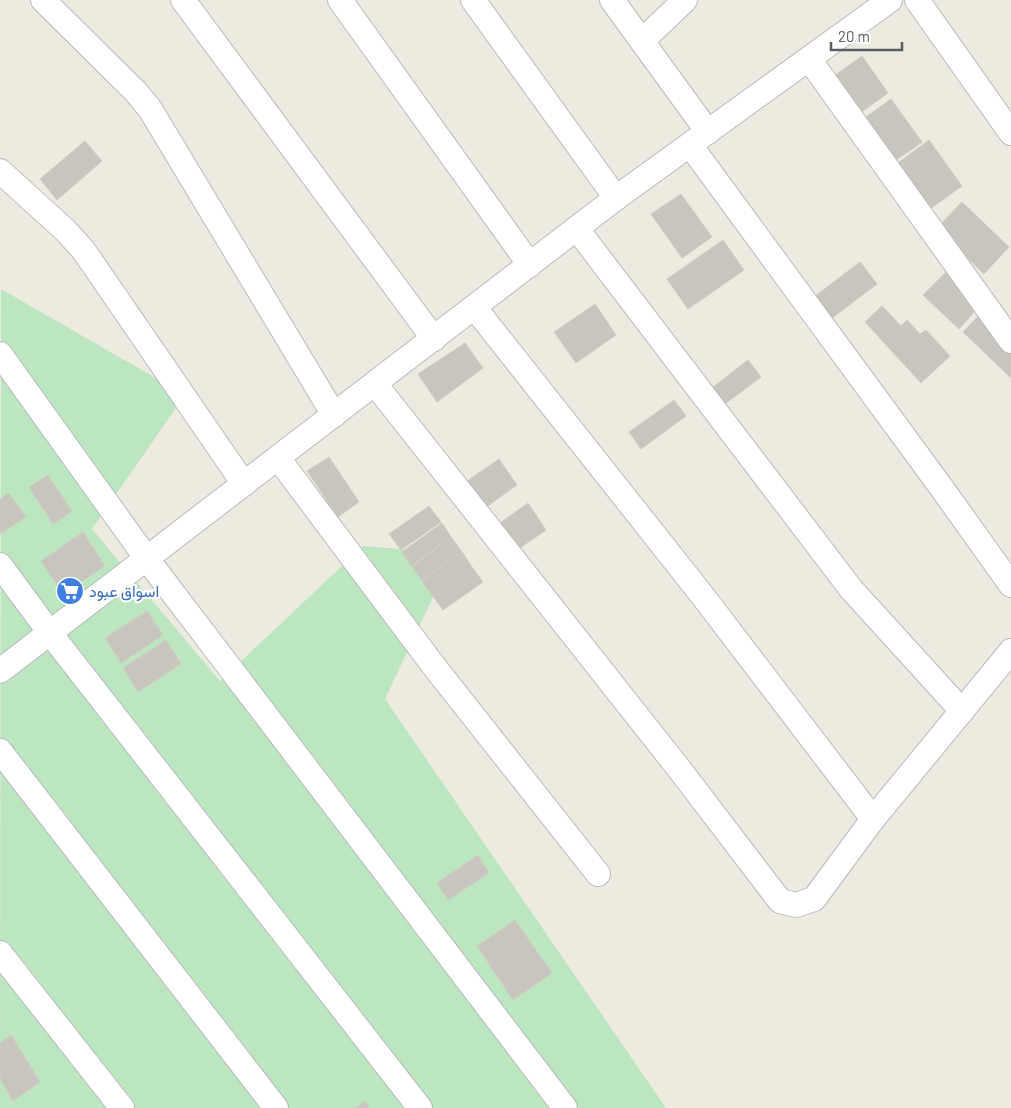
<svg xmlns="http://www.w3.org/2000/svg" width="1011" height="1108" viewBox="0 0 1011 1108" font-family="Barlow,Vazirmatn,sans-serif">
<style>
.green{fill:#bbe6c0}
.building{fill:#c7c5bd;stroke:#d1cdbe}
.lines{fill:none;stroke-linecap:round;stroke-linejoin:round}
.minor-casing{stroke:#b8bac0;stroke-width:26}
.minor{stroke:#fff;stroke-width:24}
.labels{text-anchor:middle;stroke-width:4.5;stroke-linejoin:round;paint-order:stroke}
.shop-label{font-size:16px;fill:#366cbe;stroke:#fff;text-anchor:start}
</style>
<rect width="100%" height="100%" fill="#edebe0"/>
<!-- green -->
<path class="green" d="M1,289L185,395L92,529L220,681L363,546L454,553L385,699L666,1108H0Z"/>
<!-- building -->
<g class="building">
<path d="M862,56L888,93L849,121L824,83Z"/>
<path d="M891,99L922,142L885,168L855,125Z"/>
<path d="M929,140L962,186L923,214L891,168Z"/>
<path d="M85,141L102,161L57,200L40,179Z"/>
<path d="M681,194L712,237L682,258L651,214Z"/>
<path d="M962,202L1009,247L984,274L937,228Z"/>
<path d="M723,240L744,270L688,309L667,279Z"/>
<path d="M860,262L877,284L827,322L810,300Z"/>
<path d="M949,269L983,302L959,329L923,295Z"/>
<path d="M595,304L616,335L576,363L554,332Z"/>
<path d="M989,305L1011,326V378L963,332Z"/>
<path d="M882,306L901,326L907,320L920,334L926,330L950,356L921,383L865,322Z"/>
<path d="M465,343L483,368L437,402L418,374Z"/>
<path d="M748,360L761,377L725,404L712,388Z"/>
<path d="M674,400L686,416L641,449L629,432Z"/>
<path d="M329,457L359,502L338,517L307,471Z"/>
<path d="M499,459L517,485L475,515L457,488Z"/>
<path d="M48,475L72,511L53,524L29,487Z"/>
<path d="M9,493L26,517L0,534V499Z"/>
<path d="M528,503L546,530L504,559L486,533Z"/>
<path d="M429,506L441,522L401,550L389,534Z"/>
<path d="M442,523L451,537L411,566L402,552Z"/>
<path d="M83,532L105,566L63,594L41,561Z"/>
<path d="M451,537L462,552L422,580L412,567Z"/>
<path d="M462,552L472,567L432,595L422,581Z"/>
<path d="M472,567L483,582L443,610L432,595Z"/>
<path d="M147,611L163,635L121,663L105,638Z"/>
<path d="M166,640L181,664L138,692L123,668Z"/>
<path d="M478,855L489,873L448,900L437,883Z"/>
<path d="M515,920L552,973L513,1000L477,946Z"/>
<path d="M11,1035L40,1082L13,1101L0,1079V1043Z"/>
<path d="M365,1101L370,1108H356Z"/>
</g>
<g class="lines">
<!-- minor casing -->
<g class="minor-casing">
<g id="minor">
<path d="M43,0L136,92L150,109L334,415"/>
<path d="M183,0L434,339"/>
<path d="M340,0L530,265"/>
<path d="M473,0L616,198"/>
<path d="M612,0L708,132"/>
<path d="M917,0L1011,133"/>
<path d="M642,41L685,0"/>
<path d="M809,59L1011,341"/>
<path d="M690,145L941,487L1011,585"/>
<path d="M0,171L66,231L84,251L244,484"/>
<path d="M577,229L851,589L962,711"/>
<path d="M474,307L702,595L873,819"/>
<path d="M0,354L147,559L565,1108"/>
<path d="M375,384L680,770L780,901L796,905L814,899L873,819L1011,651"/>
<path d="M278,458L433,665L598,874"/>
<path d="M0,565L50,633L420,1108"/>
<path d="M0,671L616,198L890,0"/>
<path d="M0,751L276,1108"/>
<path d="M0,953L122,1108"/>
</g>
</g>
<!-- minor -->
<use href="#minor" class="minor"/>
</g>
<!-- icons -->
<defs>
<g id="supermarket-disc" transform="scale(1.4375)"><circle r="9.5" fill="#3f7fe0" stroke="#fff"/><path d="M-6-5.5h2.5l.6 2H6L4.5 2H-2.5L-4.4-4H-6ZM-1.5 3.2a1.3 1.3 0 1 0 .1 0ZM3 3.2a1.3 1.3 0 1 0 .1 0Z" fill="#fff"/></g>
</defs>
<g fill-rule="evenodd">
<use href="#supermarket-disc" x="70" y="591"/>
</g>
<g class="labels">
<!-- shop labels -->
<g class="shop-label">
<text x="89" y="597">اسواق عبود</text>
</g>
</g>
<!-- scale -->
<path d="M831 42v8h71v-8" fill="none" stroke="#595c62" stroke-width="2.5"/>
<text x="838" y="42" font-size="15" fill="#595c62" stroke="#ffffff" stroke-width="4" paint-order="stroke">20 m</text>
</svg>
